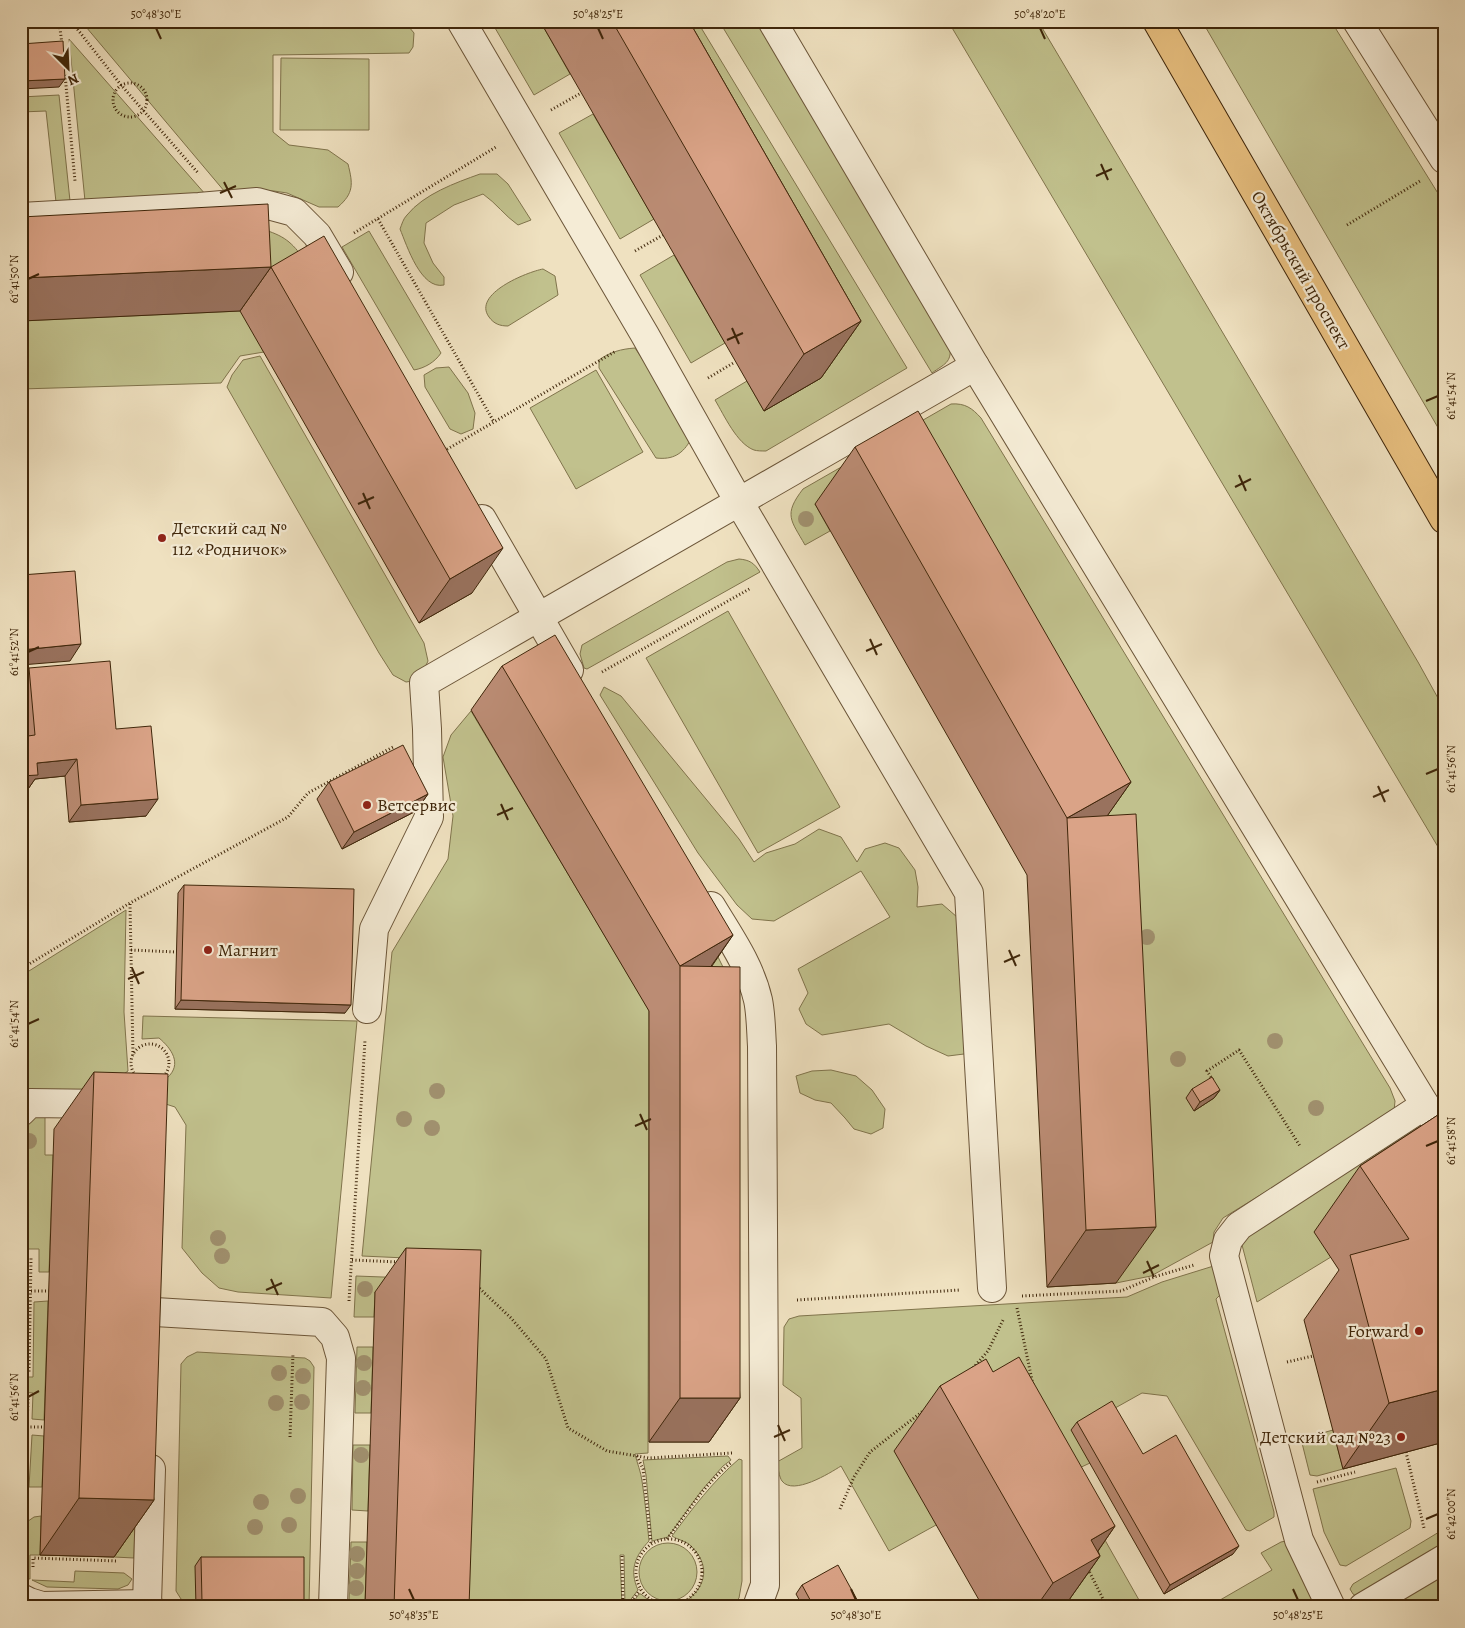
<svg xmlns="http://www.w3.org/2000/svg" width="1465" height="1628" viewBox="0 0 1465 1628" font-family="Alegreya,serif">
<style>
.green{fill:#c1c18d;stroke:#80744c}
.lines{fill:none;stroke-linecap:round;stroke-linejoin:round}
.minor-casing{stroke:#6b5538;stroke-width:30}
.major-casing{stroke:#3f260a;stroke-width:30}
.path{stroke:#3f260a;stroke-width:3;stroke-dasharray:1 2.5;stroke-linecap:butt}
.minor{stroke:#f5ecd6;stroke-width:28}
.major{stroke:#e8c080;stroke-width:28}
.tree{fill:#a0906e}
.wall{fill:#bb8c74;stroke:#3f260a}
.shaded-wall{fill:#99725e;stroke:#3f260a}
.building{fill:#daa387;stroke:#3f260a}
.ticks{fill:none;stroke:#3f260a;stroke-width:2}
.poi-dot{fill:#8f2418;stroke:#f5ecd6;stroke-width:2}
.labels{text-anchor:middle;stroke-width:4.5;stroke-linejoin:round;paint-order:stroke}
.street-label{font-size:18px;fill:#3f260a;stroke:#f5ecd6}
.poi-label{font-size:18px;fill:#3f260a;stroke:#f5ecd6;text-anchor:start}
.neatline{fill:none;stroke:#3f260a;stroke-width:2}
.ticks-label{font-size:12px;text-anchor:middle;fill:#3f260a}
</style>
<rect width="100%" height="100%" fill="#efe1c0"/>
<filter id="stains"><feTurbulence type="fractalNoise" baseFrequency=".004" numOctaves="4"/><feColorMatrix values="0 0 0 0 .2 0 0 0 0 .09 0 0 0 0 .02 0 0 0 .5 -.17"/></filter>
<radialGradient id="worn" r=".72"><stop offset=".6" stop-color="#630" stop-opacity="0"/><stop offset="1" stop-color="#630" stop-opacity=".3"/></radialGradient>
<!-- green -->
<g class="green">
<path d="M81,21H404L414,33L413,47L409,53L273,55V132L289,145L328,150L348,164C353,184 354,193 338,207H319L287,193L274,191L225,192Z"/>
<path d="M491,21H540L570,74L534,95Z"/>
<path d="M616,21H697L907,368L766,451C762,451 757,451 754,450C737,444 724,415 715,400L747,381L764,411L821,378Z"/>
<path d="M719,21H759L950,346C952,363 944,364 932,373Z"/>
<path d="M948,21H1038L1418,662L1444,709V857Z"/>
<path d="M1202,21H1331L1444,203V438Z"/>
<path d="M69,39L206,195L85,201Z"/>
<path d="M281,58L369,59V130H280Z"/>
<path d="M59,95L70,201L56,202L46,111L21,112V97Z"/>
<path d="M593,114L654,219L620,239L559,133Z"/>
<path d="M480,174H497L508,184L531,220L518,225C505,216 496,203 483,194L454,205L426,223L424,243L433,263L444,277V285C421,290 407,246 400,229C402,224 403,219 407,215C424,194 455,183 480,174Z"/>
<path d="M265,230C287,237 293,244 307,263L264,352L240,356L221,383L21,389V321L240,311Z"/>
<path d="M369,231L441,353C435,362 425,368 414,370L342,247Z"/>
<path d="M674,255L725,343L691,363L640,275Z"/>
<path d="M543,269L555,276L558,295L508,326C500,326 494,324 489,317C472,294 527,272 543,269Z"/>
<path d="M635,348L680,416L691,439C683,454 673,460 656,458L599,368V360C610,352 621,349 635,348Z"/>
<path d="M260,356L424,643L428,661L419,680L406,682L393,675L379,653L227,387L232,375L243,360Z"/>
<path d="M449,367L468,393L475,413L473,429L461,434L450,429L425,387L424,375L436,368Z"/>
<path d="M596,370L643,452L576,489L530,408Z"/>
<path d="M951,404C965,403 972,408 981,418L1390,1088L1395,1101L1394,1111L1361,1133L1223,1218L1214,1232L1213,1242L1151,1276L1116,1283L1096,872L815,504L830,531L805,545C791,520 783,515 803,489Z"/>
<path d="M739,559C750,560 754,563 760,572L587,669L584,668L580,654L582,645L727,562Z"/>
<path d="M728,611L840,807L758,853L646,658Z"/>
<path d="M604,687L621,696L739,839L754,862L766,853L795,844L819,829L841,837L857,862L865,849L885,843L899,848L915,870L918,887L917,907L942,904L957,917L972,1053L948,1056L926,1046L889,1024L822,1035L806,1024L799,1009L808,993L798,969L890,917L861,871L774,921L752,919L737,905L698,853L600,695Z"/>
<path d="M471,711L649,1010L711,943L727,975L649,1011L648,1453L635,1454C637,1463 641,1472 642,1481C645,1501 647,1521 649,1541C635,1556 629,1570 638,1590L625,1607L624,1555H620L622,1607H439L375,1292L374,1317H354L356,1276L436,1279L450,1260L362,1256L392,952L448,859L453,816L443,757L451,735Z"/>
<path d="M126,910L124,1012L128,1071L86,1101L21,1106V976Z"/>
<path d="M143,1016L357,1021L331,1298L238,1292L219,1288L202,1273L182,1248L186,1125L175,1107L150,1099C152,1095 154,1089 157,1085C160,1082 165,1081 167,1078C183,1064 171,1048 159,1038L142,1039Z"/>
<path d="M831,1070L856,1076L872,1090L885,1109L883,1128L871,1134L854,1129L845,1118L831,1103L815,1100L800,1093L796,1076L812,1071Z"/>
<path d="M45,1113V1155H53L49,1272H39V1249H21V1122Z"/>
<path d="M1415,1127L1417,1128L1444,1176L1331,1257L1257,1302L1242,1245L1249,1234Z"/>
<path d="M1220,1264L1222,1293L1216,1299L1274,1512V1517L1250,1531L1246,1530L1167,1396L1142,1393L1108,1412L1090,1463L1075,1470L1072,1482L1143,1607H1046L936,1525L889,1551L841,1466C830,1473 793,1496 782,1481C779,1477 778,1467 777,1462L802,1448L801,1398L783,1385L784,1327L789,1319L799,1316L1127,1297L1162,1282Z"/>
<path d="M21,1267H28L26,1365L21,1364Z"/>
<path d="M48,1301L44,1420L32,1419L33,1393L21,1392V1377H33L34,1302Z"/>
<path d="M357,1347H373L371,1413H355Z"/>
<path d="M197,1352L305,1358L310,1361L314,1367L309,1607H191L181,1599L176,1591L181,1364L187,1357Z"/>
<path d="M21,1406H25L24,1482L21,1481Z"/>
<path d="M1333,1430L1343,1469L1317,1476L1310,1475L1301,1439Z"/>
<path d="M32,1435L44,1436L42,1487H29Z"/>
<path d="M353,1445H370L368,1511L352,1510Z"/>
<path d="M728,1456L731,1460L723,1466L702,1490L668,1537L652,1541L646,1475L643,1460Z"/>
<path d="M739,1459L742,1460V1581L739,1598L731,1607H672C700,1599 716,1571 692,1547C687,1541 678,1540 672,1536C692,1509 713,1481 739,1459Z"/>
<path d="M1396,1468L1411,1521L1410,1528L1346,1566L1340,1565L1324,1532L1313,1489Z"/>
<path d="M115,1514H135L134,1558L114,1557Z"/>
<path d="M41,1516L40,1555H30V1579L21,1577V1526L34,1517Z"/>
<path d="M1444,1529V1551L1359,1598L1353,1594L1350,1589L1353,1584Z"/>
<path d="M1286,1541L1323,1607H1208L1272,1570L1261,1553L1281,1542Z"/>
<path d="M351,1542H367L365,1601H349Z"/>
<circle cx="668" cy="1572" r="29"/>
<path d="M1444,1566V1607H1374Z"/>
<path d="M75,1571L124,1573L132,1579L128,1585L118,1589L47,1587L32,1580L74,1582Z"/>
<path d="M639,1594H641C649,1601 656,1605 668,1607H630Z"/>
</g>
<g class="lines">
<!-- minor casing -->
<g class="minor-casing">
<g id="minor">
<path d="M461,21L645,335L739,502L969,893L992,1288"/>
<path d="M772,21L975,366L1444,1136"/>
<path d="M1357,21L1444,159"/>
<path d="M21,217L199,207L257,202L294,212L317,235L339,272"/>
<path d="M482,519L569,670"/>
<path d="M711,906C729,936 750,965 758,1000C761,1014 761,1031 762,1046L765,1585L757,1607"/>
<path d="M367,1009L374,929L429,817L427,729L424,683L975,366"/>
<path d="M21,1112L30,1103L109,1104"/>
<path d="M155,1312L322,1322L335,1337L341,1358L333,1607"/>
<path d="M21,1598L29,1602L42,1606L147,1604"/>
<path d="M150,1607L147,1604L151,1469"/>
<path d="M1331,1607L1299,1540L1224,1256L1228,1240L1239,1226L1425,1105"/>
<path d="M1363,1607L1444,1559"/>
</g>
</g>
<!-- major casing -->
<g class="major-casing">
<path id="major" d="M1157,21L1444,519"/>
</g>
<!-- path -->
<g class="path">
<path d="M59,21L62,44"/>
<path d="M71,21L121,85L199,174"/>
<path d="M65,75L75,181"/>
<circle cx="130" cy="100" r="17"/>
<path d="M551,110L581,93"/>
<path d="M378,219L494,422"/>
<path d="M1347,225L1420,181"/>
<path d="M354,233L496,147"/>
<path d="M635,251L663,235"/>
<path d="M708,378L735,362"/>
<path d="M444,451L616,351"/>
<path d="M602,672L751,588"/>
<path d="M130,904L133,1055"/>
<path d="M131,950L176,952"/>
<path d="M21,969L130,903L288,817L308,793L393,747"/>
<circle cx="150" cy="1063" r="19"/>
<path d="M1213,1080L1207,1071L1239,1050L1300,1146"/>
<path d="M21,1258H31L29,1372H21"/>
<path d="M352,1260L399,1262"/>
<path d="M477,1286L511,1318L546,1359L568,1428L607,1451L649,1458L732,1453"/>
<path d="M31,1291H49"/>
<path d="M1022,1296L1121,1291L1154,1277L1194,1265"/>
<path d="M797,1300L960,1290"/>
<path d="M349,1301L365,1040"/>
<path d="M1017,1308L1033,1385"/>
<path d="M1287,1362L1313,1356"/>
<path d="M973,1368L988,1351L1003,1320"/>
<path d="M21,1399H28L25,1487H21"/>
<path d="M27,1427H44"/>
<path d="M290,1437L293,1353"/>
<path d="M1406,1452L1424,1528"/>
<path d="M637,1456L643,1469L651,1543"/>
<path d="M1317,1482L1355,1472"/>
<path d="M840,1509L854,1477L870,1452L923,1411"/>
<circle cx="669" cy="1572" r="33"/>
<path d="M667,1539C687,1513 706,1482 732,1462"/>
<path d="M622,1556L623,1607"/>
<path d="M33,1567V1558L116,1561"/>
<path d="M1088,1569L1107,1607"/>
<path d="M627,1607L640,1590"/>
</g>
<!-- minor -->
<use href="#minor" class="minor"/>
<!-- major -->
<use href="#major" class="major"/>
</g>
<!-- trees -->
<g class="tree">
<circle cx="806" cy="519" r="8"/>
<circle cx="1147" cy="937" r="8"/>
<circle cx="1275" cy="1041" r="8"/>
<circle cx="1178" cy="1059" r="8"/>
<circle cx="437" cy="1091" r="8"/>
<circle cx="1316" cy="1108" r="8"/>
<circle cx="404" cy="1119" r="8"/>
<circle cx="432" cy="1128" r="8"/>
<circle cx="29" cy="1141" r="8"/>
<circle cx="218" cy="1238" r="8"/>
<circle cx="222" cy="1256" r="8"/>
<circle cx="365" cy="1289" r="8"/>
<circle cx="364" cy="1363" r="8"/>
<circle cx="279" cy="1373" r="8"/>
<circle cx="303" cy="1376" r="8"/>
<circle cx="363" cy="1388" r="8"/>
<circle cx="302" cy="1402" r="8"/>
<circle cx="276" cy="1403" r="8"/>
<circle cx="361" cy="1455" r="8"/>
<circle cx="298" cy="1496" r="8"/>
<circle cx="261" cy="1502" r="8"/>
<circle cx="289" cy="1525" r="8"/>
<circle cx="255" cy="1527" r="8"/>
<circle cx="357" cy="1554" r="8"/>
<circle cx="357" cy="1571" r="8"/>
<circle cx="356" cy="1588" r="8"/>
</g>
<!-- wall -->
<g class="wall">
<path d="M540,21H689L861,321L821,378L764,411Z"/>
<path d="M271,267L472,593L419,623L240,311Z"/>
<path d="M855,447L1131,782L1107,816L1116,1283L1047,1287L1027,875L815,504Z"/>
<path d="M502,666L733,935L712,966L740,1398L709,1442H649V1011L471,710Z"/>
<path d="M29,668L116,729L146,816L69,822L65,776L35,779L26,792H21L25,836L21,842V679Z"/>
<path d="M329,782L428,794L416,811L342,849L317,799Z"/>
<path d="M184,885L345,1013L175,1009L178,893Z"/>
<path d="M94,1072L154,1500L114,1557L40,1555L54,1129Z"/>
<path d="M1192,1089L1220,1090L1214,1098L1194,1111L1186,1098Z"/>
<path d="M1444,1111V1442L1343,1469L1304,1320L1339,1270L1314,1232L1360,1166Z"/>
<path d="M406,1248L469,1607H365L375,1292Z"/>
<path d="M993,1372L1115,1526L1098,1551L1100,1556L1064,1607H983L894,1451L940,1386Z"/>
<path d="M1077,1422L1143,1454L1233,1554L1164,1594L1071,1430Z"/>
<path d="M201,1557L304,1602L300,1607H196L195,1566Z"/>
<path d="M802,1585L861,1607H803L796,1594Z"/>
</g>
<!-- shaded-wall -->
<g class="shaded-wall">
<path d="M65,79L59,87L21,89V81Z"/>
<path d="M271,267L240,311L21,321V278Z"/>
<path d="M861,321L821,378L764,411L804,354Z"/>
<path d="M503,548L472,593L419,623L450,579Z"/>
<path d="M81,644L70,661L21,665V650Z"/>
<path d="M77,759L65,776L35,779L26,792H21V776L37,763Z"/>
<path d="M1131,782L1091,839L1067,818Z"/>
<path d="M428,794L416,811L342,849L354,832Z"/>
<path d="M158,799L146,816L69,822L81,805Z"/>
<path d="M25,836L21,842V837Z"/>
<path d="M733,935L702,979L680,966Z"/>
<path d="M181,1000L351,1005L345,1013L175,1009Z"/>
<path d="M1220,1090L1214,1098L1194,1111L1200,1102Z"/>
<path d="M1156,1227L1116,1283L1047,1287L1086,1230Z"/>
<path d="M1444,1389V1442L1343,1469L1389,1403Z"/>
<path d="M680,1398H740L709,1442H649Z"/>
<path d="M79,1498L154,1500L114,1557L40,1555Z"/>
<path d="M1115,1526L1091,1561L1100,1556L1064,1607H1036L1053,1583L1091,1540Z"/>
<path d="M1239,1546L1233,1554L1164,1594L1170,1585Z"/>
<path d="M202,1602H304L300,1607H198Z"/>
</g>
<!-- building -->
<g class="building">
<path d="M612,21H689L861,321L804,354Z"/>
<path d="M63,41L65,79L21,81V44Z"/>
<path d="M268,204L271,267L21,278V217Z"/>
<path d="M324,236L503,548L450,579L271,267Z"/>
<path d="M918,411L1131,782L1067,818L1136,814L1156,1227L1086,1230L1067,818L855,447Z"/>
<path d="M75,571L81,644L21,650V575Z"/>
<path d="M555,635L733,935L680,966L502,666Z"/>
<path d="M110,661L116,729L151,726L158,799L81,805L77,759L37,763L38,775L21,776V737L35,735L29,668Z"/>
<path d="M403,745L428,794L354,832L329,782Z"/>
<path d="M21,789L25,836L21,837Z"/>
<path d="M184,885L354,889L351,1005L181,1000Z"/>
<path d="M680,966L740,967V1398H680Z"/>
<path d="M94,1072L168,1074L154,1500L79,1498Z"/>
<path d="M1212,1077L1220,1090L1200,1102L1192,1089Z"/>
<path d="M1444,1111V1389L1389,1403L1350,1255L1409,1239L1360,1166Z"/>
<path d="M406,1248L481,1250L469,1607H394Z"/>
<path d="M1019,1357L1115,1526L1091,1540L1100,1556L1053,1583L940,1386L986,1359L993,1372Z"/>
<path d="M1112,1401L1143,1454L1176,1435L1239,1546L1170,1585L1077,1422Z"/>
<path d="M201,1557H304V1602H202Z"/>
<path d="M838,1565L861,1607H814L802,1585Z"/>
</g>
<!-- ticks -->
<path class="ticks" d="M156,28L161,39M598,28L603,39M1040,28L1045,39M1101,164L1108,180M1096,176L1112,169M224,182L232,198M220,193L236,186M28,279L39,274M732,328L739,344M727,340L743,333M1426,401L1438,396M1239,475L1246,491M1235,487L1251,479M363,493L370,509M358,504L374,497M870,639L877,655M866,651L882,644M28,652L39,647M1426,774L1438,769M1378,786L1385,802M1373,797L1389,790M501,804L508,820M497,815L513,808M1009,950L1016,966M1004,962L1020,955M132,968L139,984M128,979L144,972M28,1024L39,1019M640,1114L647,1130M635,1126L651,1119M1426,1146L1438,1141M1147,1261L1154,1277M1143,1273L1159,1265M271,1279L278,1295M266,1290L282,1283M28,1397L39,1391M778,1425L785,1441M774,1437L790,1430M1426,1519L1438,1514M409,1589L414,1600M851,1589L856,1600M1293,1589L1298,1600"/>
<!-- markers -->
<g class="poi-dot">
<circle cx="162" cy="538" r="5"/>
<circle cx="367" cy="805" r="5"/>
<circle cx="208" cy="950" r="5"/>
<circle cx="1419" cy="1331" r="5"/>
<circle cx="1401" cy="1437" r="5"/>
</g>
<g class="labels">
<!-- street labels -->
<g class="street-label">
<text transform="translate(1301 270) rotate(60)" y="6">Октябрьский проспект</text>
</g>
<!-- poi labels -->
<g class="poi-label">
<text x="172" y="534">Детский сад №<tspan x="172" dy="21">112 «Родничок»</tspan></text>
<text x="377" y="811">Ветсервис</text>
<text x="218" y="956">Магнит</text>
<text x="1409" y="1337" text-anchor="end">Forward</text>
<text x="1391" y="1443" text-anchor="end">Детский сад №23</text>
</g>
</g>
<!-- margin -->
<rect width="1465" height="1628" fill="none" stroke="#efe1c0" stroke-width="55"/>
<!-- north arrow -->
<g transform="translate(68 68) rotate(156)" stroke="#f5ecd6" stroke-width="4" paint-order="stroke">
<path d="M0-4L9 19L0 12L-9 19Z" fill="#3f260a"/>
<text y="-8" font-size="14" font-weight="bold" text-anchor="middle" fill="#3f260a">N</text>
</g>
<rect x="28" y="28" width="1410" height="1572" class="neatline"/>
<g class="ticks-label">
<text x="156" y="18">50°48'30"E</text>
<text x="598" y="18">50°48'25"E</text>
<text x="1040" y="18">50°48'20"E</text>
<text transform="translate(14 279) rotate(-90)" y="4">61°41'50"N</text>
<text transform="translate(1451 396) rotate(-90)" y="4">61°41'54"N</text>
<text transform="translate(14 652) rotate(-90)" y="4">61°41'52"N</text>
<text transform="translate(1451 769) rotate(-90)" y="4">61°41'56"N</text>
<text transform="translate(14 1024) rotate(-90)" y="4">61°41'54"N</text>
<text transform="translate(1451 1141) rotate(-90)" y="4">61°41'58"N</text>
<text transform="translate(14 1397) rotate(-90)" y="4">61°41'56"N</text>
<text transform="translate(1451 1514) rotate(-90)" y="4">61°42'00"N</text>
<text x="414" y="1619">50°48'35"E</text>
<text x="856" y="1619">50°48'30"E</text>
<text x="1298" y="1619">50°48'25"E</text>
</g>
<rect width="100%" height="100%" filter="url(#stains)"/>
<rect width="100%" height="100%" fill="url(#worn)"/>
</svg>
